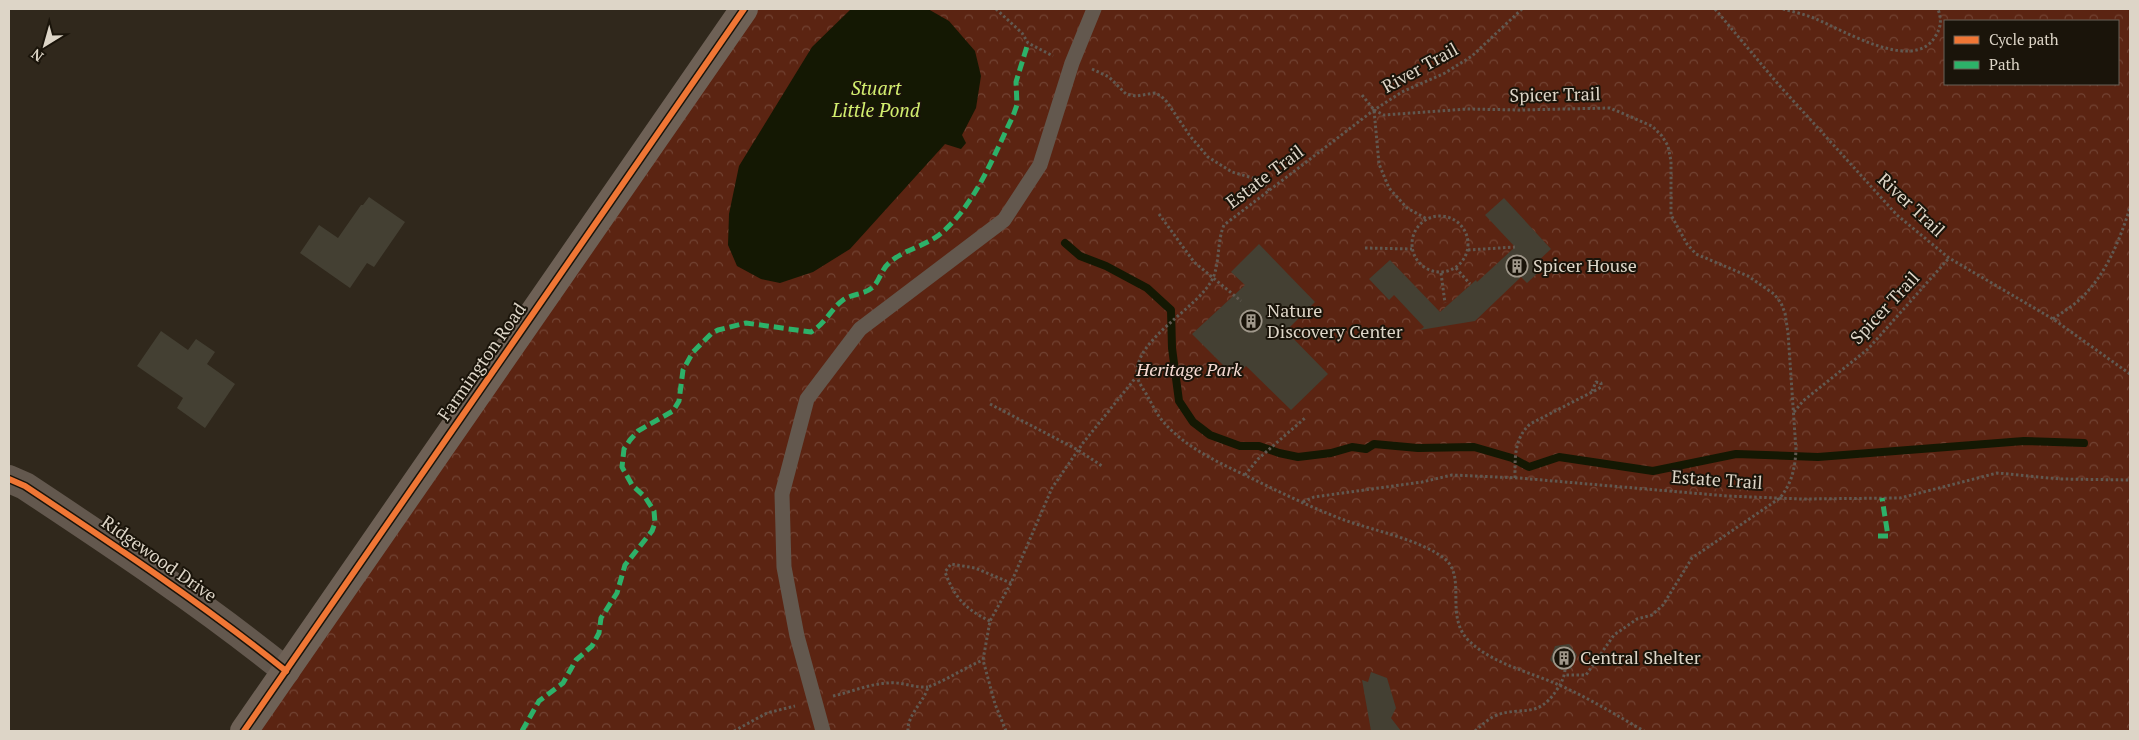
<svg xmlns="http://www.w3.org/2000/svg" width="2139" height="740" viewBox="0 0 2139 740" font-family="'PT Serif',serif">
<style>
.park{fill:url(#park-crowns);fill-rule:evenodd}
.water{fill:#141803}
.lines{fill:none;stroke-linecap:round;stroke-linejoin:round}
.stream{stroke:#141803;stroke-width:8}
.building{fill:#444033}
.path{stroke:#615951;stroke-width:3;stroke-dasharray:2.5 2.5;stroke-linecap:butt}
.lane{stroke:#63584e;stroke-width:15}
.street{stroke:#63584e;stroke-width:28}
.secondary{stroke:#6e6156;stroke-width:28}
.quiet{stroke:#2db169;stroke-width:5;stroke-dasharray:10 5;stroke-linecap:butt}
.cycleway-casing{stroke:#1a140a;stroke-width:9}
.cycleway{stroke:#f07635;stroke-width:6}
.labels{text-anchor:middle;stroke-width:4;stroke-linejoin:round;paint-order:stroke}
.street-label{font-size:18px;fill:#ddd5c7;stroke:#1a140a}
.poi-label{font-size:18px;fill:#ddd5c7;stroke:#1a140a;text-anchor:start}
.park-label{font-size:18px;font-style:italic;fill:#f6dbd3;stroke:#1a140a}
.water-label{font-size:19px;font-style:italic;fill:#d3ef6f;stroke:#1a140a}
</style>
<defs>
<pattern id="park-crowns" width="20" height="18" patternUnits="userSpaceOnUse" patternTransform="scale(1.25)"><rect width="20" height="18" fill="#5b2412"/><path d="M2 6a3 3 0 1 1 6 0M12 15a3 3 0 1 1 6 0" fill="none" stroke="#724333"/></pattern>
</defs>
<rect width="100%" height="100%" fill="#30281c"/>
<!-- park -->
<path class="park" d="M751,9H2130V731H249ZM1945,21H2118V84H1945Z"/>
<!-- water -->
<path class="water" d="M851,9H928L949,21L975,51L981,76L976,108L962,135L966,143L961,149L945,144L850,249L813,272L780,283L761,279L737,266L728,245L729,214L739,166L812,47Z"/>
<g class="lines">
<!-- stream -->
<path class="stream" d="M1065,243L1080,256L1106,266L1147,288L1171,310L1172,348L1179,401L1193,422L1210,435L1240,446H1259L1279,453L1298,457L1331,453L1352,447L1366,449L1374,444L1418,448L1474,447L1512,458L1529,467L1559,457L1653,471L1736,454L1818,457L2024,441L2084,443"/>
</g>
<!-- building -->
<g class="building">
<path d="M369,197L405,222L374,267L367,263L350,288L300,253L319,225L338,238L361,205H363Z"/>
<path d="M1504,198L1551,249L1536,263L1542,269L1527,283L1521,277L1475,321L1420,330L1424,327L1394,295L1389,300L1369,279L1390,260L1440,312L1476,280L1477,282L1515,247L1485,215Z"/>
<path d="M1259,244L1315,302L1286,331L1328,374L1291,410L1246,366L1235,377L1192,334L1245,285L1231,272Z"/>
<path d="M161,331L188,350L196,339L215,352L207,364L235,384L205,428L177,408L183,398L137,366Z"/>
<path d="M1569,644L1577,655L1571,669L1560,670L1550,660L1555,646Z"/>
<path d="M1371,672L1387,678L1396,708L1391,718L1401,731H1371L1362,680L1368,682Z"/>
</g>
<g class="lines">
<!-- path -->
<g class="path">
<path d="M996,9L1022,33L1028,43L1053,56"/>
<path d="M1522,9L1472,56L1445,73L1402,92L1374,110L1224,225C1217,241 1220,261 1213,278C1199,308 1134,339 1137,375C1138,383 1145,391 1148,397C1152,404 1156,413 1161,419C1186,450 1225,465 1259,482C1288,496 1317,510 1347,521C1376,531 1421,540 1445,559C1467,578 1444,616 1469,641C1493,664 1530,672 1559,685C1589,698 1616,715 1644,731"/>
<path d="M1715,9L1778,84L1897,215L1949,258L2053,319L2130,374"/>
<path d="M1783,9C1793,12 1805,14 1816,19C1843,30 1913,73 1935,37C1941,27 1942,21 1938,9"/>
<path d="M1092,69L1109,77L1126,94L1136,96L1155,93L1161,96L1167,102L1190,136L1208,157L1232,172L1260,180L1270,191"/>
<path d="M1362,95L1374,110L1379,164L1389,188L1407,208L1427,219"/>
<path d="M1374,110L1384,115L1467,109L1520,110L1610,108L1652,126L1662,136L1668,146L1671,161V215L1687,244L1696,254L1748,276L1774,294L1781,303L1785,313L1788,333L1796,450C1795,468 1792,483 1780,498L1692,558L1663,605L1652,615L1637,619L1614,635L1586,675H1565"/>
<path d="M1159,214L1194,262L1241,301"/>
<circle cx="1440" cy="244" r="28"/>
<path d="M1365,248L1412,249"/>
<path d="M1468,250L1515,247"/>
<path d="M1456,268L1470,284"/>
<path d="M1441,273L1445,303"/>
<path d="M2053,319C2061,313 2070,308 2078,301C2105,277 2119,242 2130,208"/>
<path d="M990,404L1078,450L1102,466"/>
<path d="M1794,412L1803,401L1868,349L1949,258"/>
<path d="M1245,475L1258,459L1305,418"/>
<path d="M1515,478C1515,457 1514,439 1530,424L1598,389L1601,387V383L1596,382L1592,391"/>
<path d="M1303,502L1314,497L1422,482L1452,475L1519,478L1727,496L1802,499L1900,498L1997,473L2060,479L2130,480"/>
<path d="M990,621C965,609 955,598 945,572L951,564L975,568L1011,583"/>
<path d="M833,696C851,692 869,684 888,683C899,681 913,688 928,687"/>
<path d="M734,731L767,713L795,706"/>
<path d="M908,731C907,715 924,702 928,687C947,680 964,668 983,660"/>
<path d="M1006,731L995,704L983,660L990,621L1011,583L1052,488L1083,443L1137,376"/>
<path d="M1475,731C1482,725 1489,718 1497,715C1522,706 1537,719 1556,691C1561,684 1564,678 1565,670"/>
</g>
<!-- lane -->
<path class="lane" d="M823,731L797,636L784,567L782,494L807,399L860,329L1004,220L1040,165L1072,63L1094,9"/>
<!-- street -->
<path class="street" d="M9,479L25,486C114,545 203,604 286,671"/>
<!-- secondary -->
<path class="secondary" d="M244,731L744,9"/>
<!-- quiet -->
<g class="quiet">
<path d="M1878,536H1888L1882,498"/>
<path d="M522,731L539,701L563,683L576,660L592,646L599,633L601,618L617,593L625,565L652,531L655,523L654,511L645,497L632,485L622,467L624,449L630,440L638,431L673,411L679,401L683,370L693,352L711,334L718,330L746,323L811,332C825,324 831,309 843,300C853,293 866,295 874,286C880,279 882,269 889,263C903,250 923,247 939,235C975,206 993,157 1013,116L1017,105L1016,82L1028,43"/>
</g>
<!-- cycleway casing -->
<g class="cycleway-casing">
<g id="cycleway">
<path d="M9,479L25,486C114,545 203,604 286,671"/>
<path d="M244,731L744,9"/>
</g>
</g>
<!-- cycleway -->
<use href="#cycleway" class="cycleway"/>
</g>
<!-- icons -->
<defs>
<g id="building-ring" transform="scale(1.125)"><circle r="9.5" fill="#1a140a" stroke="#a0988b" stroke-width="1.5"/><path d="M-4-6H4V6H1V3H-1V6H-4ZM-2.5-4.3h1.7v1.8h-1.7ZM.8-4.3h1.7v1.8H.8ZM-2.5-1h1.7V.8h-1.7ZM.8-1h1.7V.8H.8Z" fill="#a0988b"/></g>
</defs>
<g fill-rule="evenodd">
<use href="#building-ring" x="1517" y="266"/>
<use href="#building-ring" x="1251" y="321"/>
<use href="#building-ring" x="1564" y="658"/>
</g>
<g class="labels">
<!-- street labels -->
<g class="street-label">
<text transform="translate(1420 68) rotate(-29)" y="6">River Trail</text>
<text transform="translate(1555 95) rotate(-1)" y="6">Spicer Trail</text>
<text transform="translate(1265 177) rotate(-37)" y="6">Estate Trail</text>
<text transform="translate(1911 205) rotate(43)" y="6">River Trail</text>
<text transform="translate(1885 308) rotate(-47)" y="6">Spicer Trail</text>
<text transform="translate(482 362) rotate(-55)" y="6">Farmington Road</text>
<text transform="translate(1717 480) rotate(4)" y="6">Estate Trail</text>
<text transform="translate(159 559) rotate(35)" y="6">Ridgewood Drive</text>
</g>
<!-- poi labels -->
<g class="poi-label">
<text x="1533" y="272">Spicer House</text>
<text x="1267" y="317">Nature<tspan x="1267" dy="21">Discovery Center</tspan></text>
<text x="1580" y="664">Central Shelter</text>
</g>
<!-- park labels -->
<g class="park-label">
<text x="1189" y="376">Heritage Park</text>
</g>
<!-- water labels -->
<g class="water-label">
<text x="876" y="95">Stuart<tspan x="876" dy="22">Little Pond</tspan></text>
</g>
</g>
<!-- border -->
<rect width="2139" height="740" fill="none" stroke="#ddd5c7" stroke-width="20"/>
<!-- legend -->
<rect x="1944" y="20" width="175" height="65" fill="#1a140a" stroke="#686156"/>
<rect x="1954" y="36" width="25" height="8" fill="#f07635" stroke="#686156"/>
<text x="1989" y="45" font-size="15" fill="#ddd5c7">Cycle path</text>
<rect x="1954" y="61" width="25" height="8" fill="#2db169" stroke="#686156"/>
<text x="1989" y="70" font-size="15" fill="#ddd5c7">Path</text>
<!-- north arrow -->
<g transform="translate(45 45) rotate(217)" stroke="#1a140a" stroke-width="4" paint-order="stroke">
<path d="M0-4L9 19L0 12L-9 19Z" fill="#ddd5c7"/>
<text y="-8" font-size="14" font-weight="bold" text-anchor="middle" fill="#ddd5c7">N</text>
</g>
</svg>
